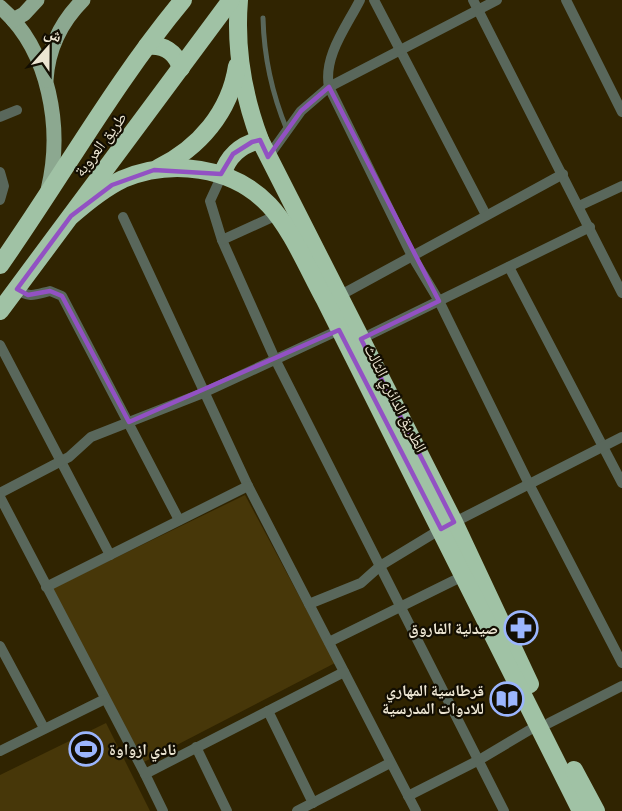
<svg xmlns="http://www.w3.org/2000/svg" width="622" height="811" viewBox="0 0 622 811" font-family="Manrope,'Noto Naskh Arabic',sans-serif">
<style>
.green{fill:#473709}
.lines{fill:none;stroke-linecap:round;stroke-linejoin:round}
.lane{stroke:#59675b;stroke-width:5}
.street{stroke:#59675b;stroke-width:10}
.primary{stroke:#8ca890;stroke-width:15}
.highway{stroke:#a0c2a5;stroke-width:18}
.marked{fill:none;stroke:#9251c3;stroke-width:4.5;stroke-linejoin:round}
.labels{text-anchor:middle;stroke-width:4.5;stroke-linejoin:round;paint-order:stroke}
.street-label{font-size:16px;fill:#ece5d2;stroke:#130e02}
.poi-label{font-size:16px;font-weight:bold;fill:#ece5d2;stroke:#130e02;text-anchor:end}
</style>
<rect width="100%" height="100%" fill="#302401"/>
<!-- green -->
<g class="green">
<path d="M245,495L335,663L142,763L51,589Z"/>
<path d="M106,723L150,811H0V775Z"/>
</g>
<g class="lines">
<!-- lane -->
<path class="lane" d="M263,18C264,58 272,94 287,130"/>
<!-- street -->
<g class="street">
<path d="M360,0C347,26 323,56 329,87L412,256L439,301L529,484L622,663"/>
<path d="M374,0L486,215"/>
<path d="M473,0L622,293"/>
<path d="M566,0L622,112"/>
<path d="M0,117L17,110"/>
<path d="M268,157L301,111L329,87L497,0"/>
<path d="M0,172L4,186L0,200"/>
<path d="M222,175L210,201L222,240L275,359L504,811"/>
<path d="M579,206L622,186"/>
<path d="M123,217L248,486L416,811"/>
<path d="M222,240L277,215"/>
<path d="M509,267L622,483"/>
<path d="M17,289C29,299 37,294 50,291L62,296L179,520"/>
<path d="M339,296L563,174"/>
<path d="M361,339L590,227"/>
<path d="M0,345L110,555"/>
<path d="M0,493L69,457L91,437L203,393L339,330"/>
<path d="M0,497L145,774L163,811"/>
<path d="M46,587L248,486"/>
<path d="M309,604L361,583L380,566L441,529L622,437"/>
<path d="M329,642L463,576"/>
<path d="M0,646L44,728"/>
<path d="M268,711L313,803"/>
<path d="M549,723L622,686"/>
<path d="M196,747L227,811"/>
<path d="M0,751L105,699"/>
<path d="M145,774L344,672"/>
<path d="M408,796L479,760L538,725"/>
<path d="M297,811L390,763"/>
</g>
<!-- primary -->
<g class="primary">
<path d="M0,7C50,50 63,129 48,190"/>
<path d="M13,20L24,14L37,0"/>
<path d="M46,80C48,49 61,22 83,0"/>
</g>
<!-- highway -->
<g class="highway">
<path d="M239,0C235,48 243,95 260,140L454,522L530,684"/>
<path d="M147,46C163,44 176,52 181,68"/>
<path d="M158,168C199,148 230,112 237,66"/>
<path d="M222,175C228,156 240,145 260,140"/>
<path d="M71,216C87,202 104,188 123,179C171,159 232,166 269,205C291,228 309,271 325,300L581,811"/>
<path d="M0,265C62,177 114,83 183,0"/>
<path d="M0,311L231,0"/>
<path d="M574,770L596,811"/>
</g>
</g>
<!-- marked area -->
<path class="marked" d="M329,87L439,301L361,339L454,522L441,529L339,330L129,422L62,296L50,291L28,295L17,289L71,216L112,185L154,170L221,174L233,154L252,142L260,140L268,157L301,111Z"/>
<!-- icons -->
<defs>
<g id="pharmacy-ring" transform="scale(1.725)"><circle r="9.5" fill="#130e02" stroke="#9bb5fd" stroke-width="1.5"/><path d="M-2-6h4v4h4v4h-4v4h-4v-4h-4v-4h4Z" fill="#9bb5fd"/></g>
<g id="library-ring" transform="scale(1.725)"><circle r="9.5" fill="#130e02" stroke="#9bb5fd" stroke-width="1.5"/><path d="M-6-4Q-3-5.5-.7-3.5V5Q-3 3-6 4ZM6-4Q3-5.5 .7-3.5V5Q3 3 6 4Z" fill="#9bb5fd"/></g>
<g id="stadium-ring" transform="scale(1.725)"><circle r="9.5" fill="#130e02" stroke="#9bb5fd" stroke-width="1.5"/><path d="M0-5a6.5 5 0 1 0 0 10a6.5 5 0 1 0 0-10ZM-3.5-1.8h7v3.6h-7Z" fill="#9bb5fd"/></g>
</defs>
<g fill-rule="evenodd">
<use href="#pharmacy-ring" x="521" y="628"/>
<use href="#library-ring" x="507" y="699"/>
<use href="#stadium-ring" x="86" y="749"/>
</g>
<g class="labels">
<!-- street labels -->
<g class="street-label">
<text transform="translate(100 144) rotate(-53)" y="6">طريق العروبة</text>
<text transform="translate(396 398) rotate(63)" y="6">الطريق الدائري الثالث</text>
</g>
<!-- poi labels -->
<g class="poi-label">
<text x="498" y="634">صيدلية الفاروق</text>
<text x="484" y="696">قرطاسية المهاري<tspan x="484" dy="18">للادوات المدرسية</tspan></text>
<text x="109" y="755" text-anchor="start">نادي ازواوة</text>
</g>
</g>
<!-- north arrow -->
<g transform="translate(48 48) rotate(21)" stroke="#130e02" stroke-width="4.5" paint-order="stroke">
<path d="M0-4.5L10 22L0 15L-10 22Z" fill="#ece5d2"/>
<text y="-9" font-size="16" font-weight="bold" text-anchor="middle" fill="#ece5d2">ش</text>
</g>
</svg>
